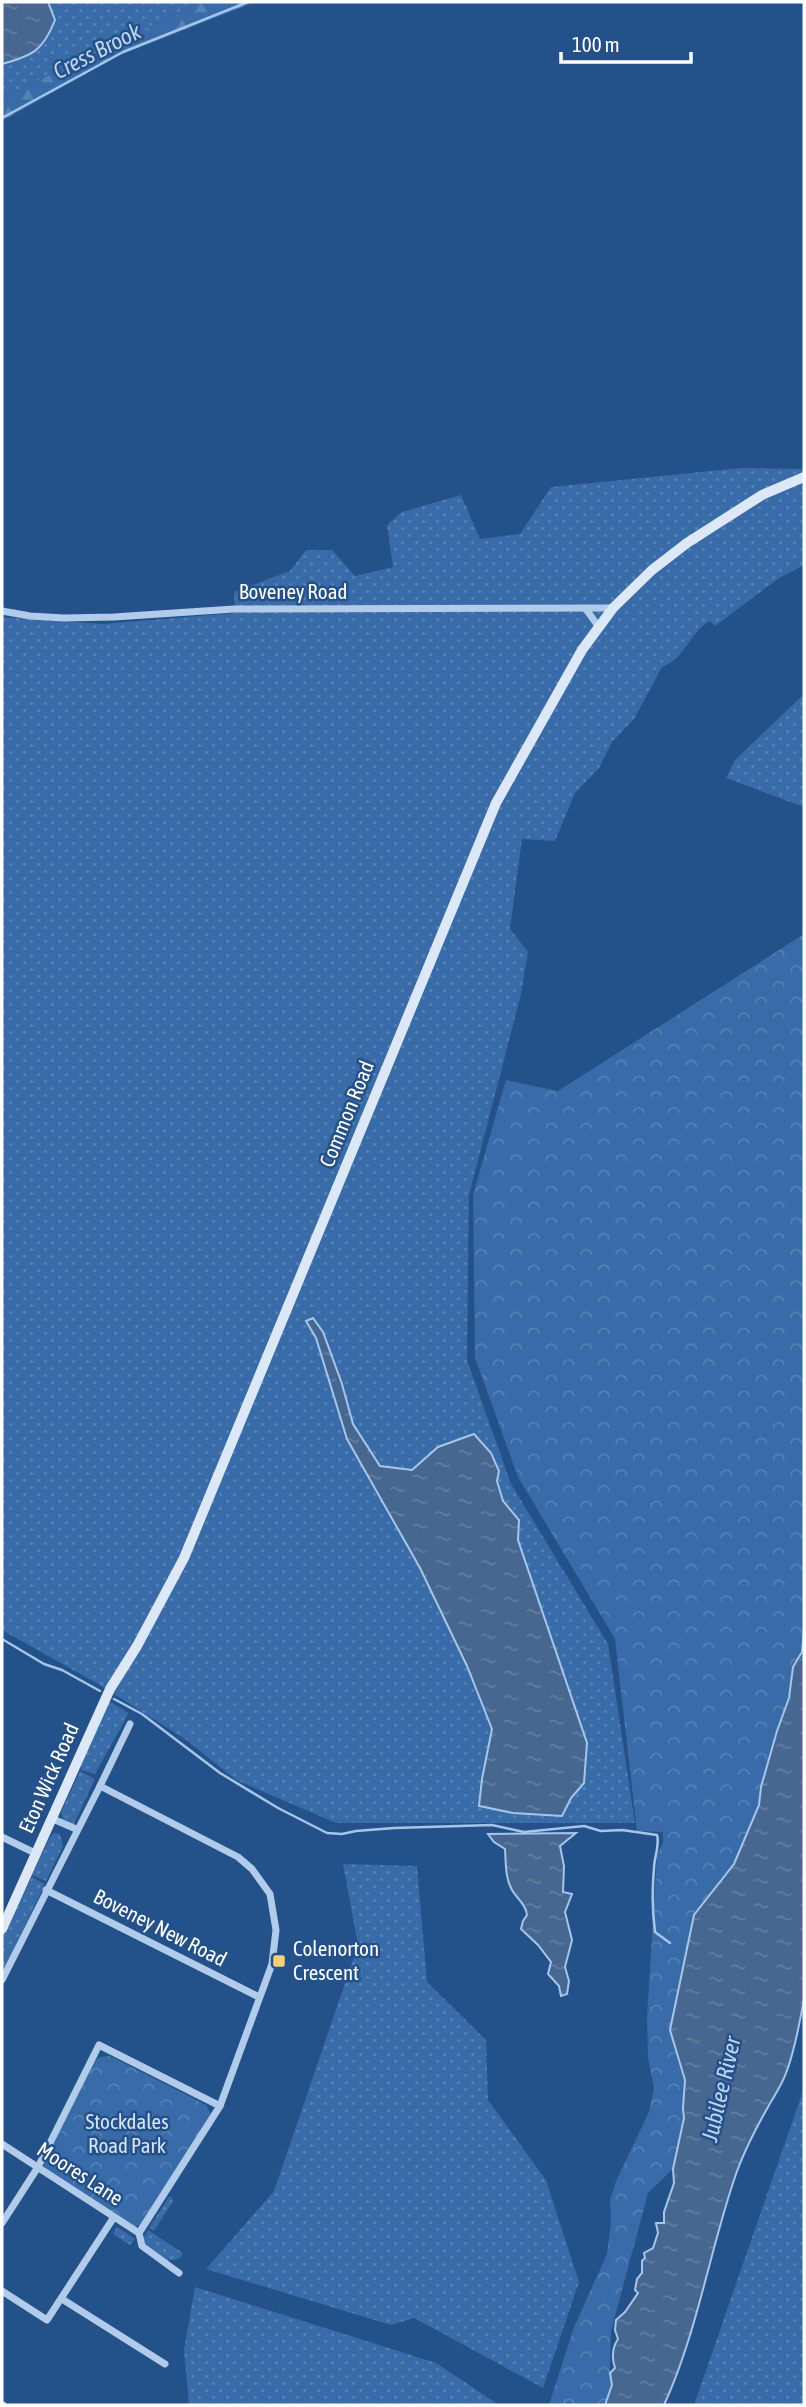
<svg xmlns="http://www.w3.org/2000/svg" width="806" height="2407" viewBox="0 0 806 2407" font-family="'Asap Condensed',sans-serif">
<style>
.grass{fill:url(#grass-dots)}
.forest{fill:url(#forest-firs)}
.park{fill:url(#park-crowns)}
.water{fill:url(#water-ripples);stroke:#a5c6eb;stroke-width:2}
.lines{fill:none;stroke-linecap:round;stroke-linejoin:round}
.stream{stroke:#a5c6eb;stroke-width:2.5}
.minor{stroke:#b1cbea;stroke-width:7}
.secondary{stroke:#dce8f8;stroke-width:10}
.poi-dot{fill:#f4cf75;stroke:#24518a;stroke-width:2.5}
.labels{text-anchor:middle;stroke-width:5;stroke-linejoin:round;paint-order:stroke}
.street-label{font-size:21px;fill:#fff;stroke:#24518a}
.poi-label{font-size:21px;fill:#fff;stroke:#24518a;text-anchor:start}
.park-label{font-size:21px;fill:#d6e5f8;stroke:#24518a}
.water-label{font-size:23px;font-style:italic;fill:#bdd5f1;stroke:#24518a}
</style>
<defs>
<pattern id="grass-dots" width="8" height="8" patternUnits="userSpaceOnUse" patternTransform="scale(1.75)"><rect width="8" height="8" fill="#386ba7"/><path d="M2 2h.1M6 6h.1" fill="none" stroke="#5681b4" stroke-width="1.8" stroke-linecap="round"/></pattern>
<pattern id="forest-firs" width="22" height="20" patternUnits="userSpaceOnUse" patternTransform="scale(1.75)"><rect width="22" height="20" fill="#386ba7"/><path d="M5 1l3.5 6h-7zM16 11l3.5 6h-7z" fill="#5681b4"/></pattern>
<pattern id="park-crowns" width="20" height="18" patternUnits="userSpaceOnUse" patternTransform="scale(1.75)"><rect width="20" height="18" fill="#386ba7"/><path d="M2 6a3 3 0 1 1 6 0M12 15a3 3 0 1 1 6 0" fill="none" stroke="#5681b4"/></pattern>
<pattern id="water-ripples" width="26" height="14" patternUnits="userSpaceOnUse" patternTransform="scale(1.75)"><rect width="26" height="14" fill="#476790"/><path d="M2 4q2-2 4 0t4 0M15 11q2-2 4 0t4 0" fill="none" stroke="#637ea1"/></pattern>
</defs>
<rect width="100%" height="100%" fill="#24518a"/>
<!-- grass -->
<g class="grass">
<path d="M2,2H197L182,11L2,98Z"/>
<path d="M741,468L804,469V565L779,578L715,626L710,621C688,634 686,658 662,667L634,719L612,742L599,768L575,793L555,841L522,839L510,929L528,952L521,994L469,1195L467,1360L511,1484L608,1644L635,1823H336L236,1780L185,1739L98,1684L2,1630V617L103,624L235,613L234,592L290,571L306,550H332L355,576L393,567L387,525L402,512L461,495L480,539L520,534L551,487Z"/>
<path d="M804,694V807L726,778L735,760Z"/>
<path d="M109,1701L129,1713L95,1774L81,1770V1766Z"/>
<path d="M80,1771L95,1779L73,1826L64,1822L61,1812Z"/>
<path d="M54,1833L60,1834L63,1846L46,1881L32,1875L50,1837Z"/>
<path d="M343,1864L417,1866L427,1982L486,2040L488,2100L546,2180L579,2282L543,2388L414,2318L391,2325L206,2269L274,2191L358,1945Z"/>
<path d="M32,1877L45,1884L2,1973V1937Z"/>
<path d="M804,2088V2405H694Z"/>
<path d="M169,2197H172L173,2201L154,2231L149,2228Z"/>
<path d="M117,2227L135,2239L130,2245L113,2234Z"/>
<path d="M148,2230L183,2253L180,2258C164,2265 149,2254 143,2239Z"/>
<path d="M195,2287L436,2363L499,2405H189L184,2350Z"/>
</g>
<!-- forest -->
<path class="forest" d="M197,2H255L118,56L2,121V98L182,11Z"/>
<!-- park -->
<g class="park">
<path d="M804,934V1629L802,1652L793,1667L789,1698L777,1731L761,1787L759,1805L734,1864L694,1916L670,2030L685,2080L683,2108L684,2118L673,2169L648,2193L611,2331L610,2373L612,2385L605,2405H549L574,2327L607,2254L611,2222L610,2200L616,2181L649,2112L654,2088L648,2058L647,2017L657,1855L663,1843V1832L637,1831L615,1639L518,1477L475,1358L473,1195L506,1080L558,1091Z"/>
<path d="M110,2056L206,2105L211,2114L143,2224L133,2227L44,2167V2163L94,2061L101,2057Z"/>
</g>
<!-- water -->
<g class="water">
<path d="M2,2H48L55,20C43,51 32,56 2,64Z"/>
<path d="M313,1318L323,1332L342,1384L353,1424L380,1466L412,1470L438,1447L474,1434L491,1453L499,1471L497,1481L503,1501L519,1520L518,1540L587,1743L584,1783L571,1798L562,1816L513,1813L479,1806L482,1779L492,1729L467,1666L420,1568L347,1439L316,1338L306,1321Z"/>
<path d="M804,1629V2000C799,2024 795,2051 786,2073C782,2085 774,2096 768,2107C755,2130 742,2155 734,2180C709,2254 697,2333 664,2405H605L612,2385L610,2373L615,2368C612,2359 612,2348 618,2339L615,2330L616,2320L625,2312L638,2293L635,2290L637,2279L642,2273V2261L645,2258L644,2253L653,2248L658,2233L656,2223H664V2212L674,2183L673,2169L684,2118L683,2108L685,2080L670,2030L694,1915L734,1864L759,1805L761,1787L777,1731L789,1698L793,1667L802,1652Z"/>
<path d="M576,1833L560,1846L564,1866L563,1892L572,1894L565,1912L572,1940L565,1967L569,1981L567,1994L561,1996L559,1986L548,1974L551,1962L538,1945L521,1929L523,1921L527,1915C526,1904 517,1899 512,1890C505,1878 506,1863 505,1849L494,1842L488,1834Z"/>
</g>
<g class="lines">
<!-- stream -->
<g class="stream">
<path d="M2,118L123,52L248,2"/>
<path d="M2,1639L44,1664L62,1670L100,1691"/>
<path d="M114,1699L142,1714L220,1773L278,1808L327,1833L342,1834L356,1831L394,1828L492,1825L524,1832L584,1826L601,1831L622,1830L657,1835C660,1845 654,1858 654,1868C652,1890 652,1910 655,1932L670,1943"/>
</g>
<!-- minor -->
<g class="minor">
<path d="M586,609L598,626"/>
<path d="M2,611L30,616L64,618L114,617L234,609L613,608"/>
<path d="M100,1786L130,1724"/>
<path d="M53,1819L76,1829"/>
<path d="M2,1837L37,1854"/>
<path d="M46,1890L259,1997"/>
<path d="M2,1980L100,1786L238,1857L252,1869L270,1894L276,1930L272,1964L220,2106L139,2233"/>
<path d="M2,2144L139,2233"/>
<path d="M2,2223L38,2167L99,2045L220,2106"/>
<path d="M139,2233L142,2246L179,2273"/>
<path d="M2,2291L47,2320L114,2217"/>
<path d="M62,2299L165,2364"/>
<path d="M2,2405H3"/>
</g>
<!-- secondary -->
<path class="secondary" d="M2,1929L110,1689L137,1646L184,1558L496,803L582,650L613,608L652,570L687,543L762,495L804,477"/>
</g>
<!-- markers -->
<rect class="poi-dot" x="272" y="1954" width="14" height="14" rx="3.5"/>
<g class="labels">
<!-- street labels -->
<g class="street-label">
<text x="293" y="599">Boveney Road</text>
<text transform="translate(347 1114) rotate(-68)" y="7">Common Road</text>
<text transform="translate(49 1778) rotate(-66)" y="7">Eton Wick Road</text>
<text transform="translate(160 1928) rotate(27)" y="7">Boveney New Road</text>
<text transform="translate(80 2174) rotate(33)" y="7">Moores Lane</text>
</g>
<!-- poi labels -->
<g class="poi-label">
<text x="293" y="1956">Colenorton<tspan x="293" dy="24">Crescent</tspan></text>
</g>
<!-- park labels -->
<g class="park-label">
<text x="127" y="2129">Stockdales<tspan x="127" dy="24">Road Park</tspan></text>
</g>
<!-- water labels -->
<g class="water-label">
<text transform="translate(97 51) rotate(-27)" y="8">Cress Brook</text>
<text transform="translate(721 2089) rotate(-77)" y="8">Jubilee River</text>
</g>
</g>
<!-- border -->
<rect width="806" height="2407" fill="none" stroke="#ffffff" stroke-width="7"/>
<!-- scale -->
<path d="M561 52v10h130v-10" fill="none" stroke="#ffffff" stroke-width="3.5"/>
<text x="572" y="52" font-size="21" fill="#ffffff" stroke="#24518a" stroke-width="5" paint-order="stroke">100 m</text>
</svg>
